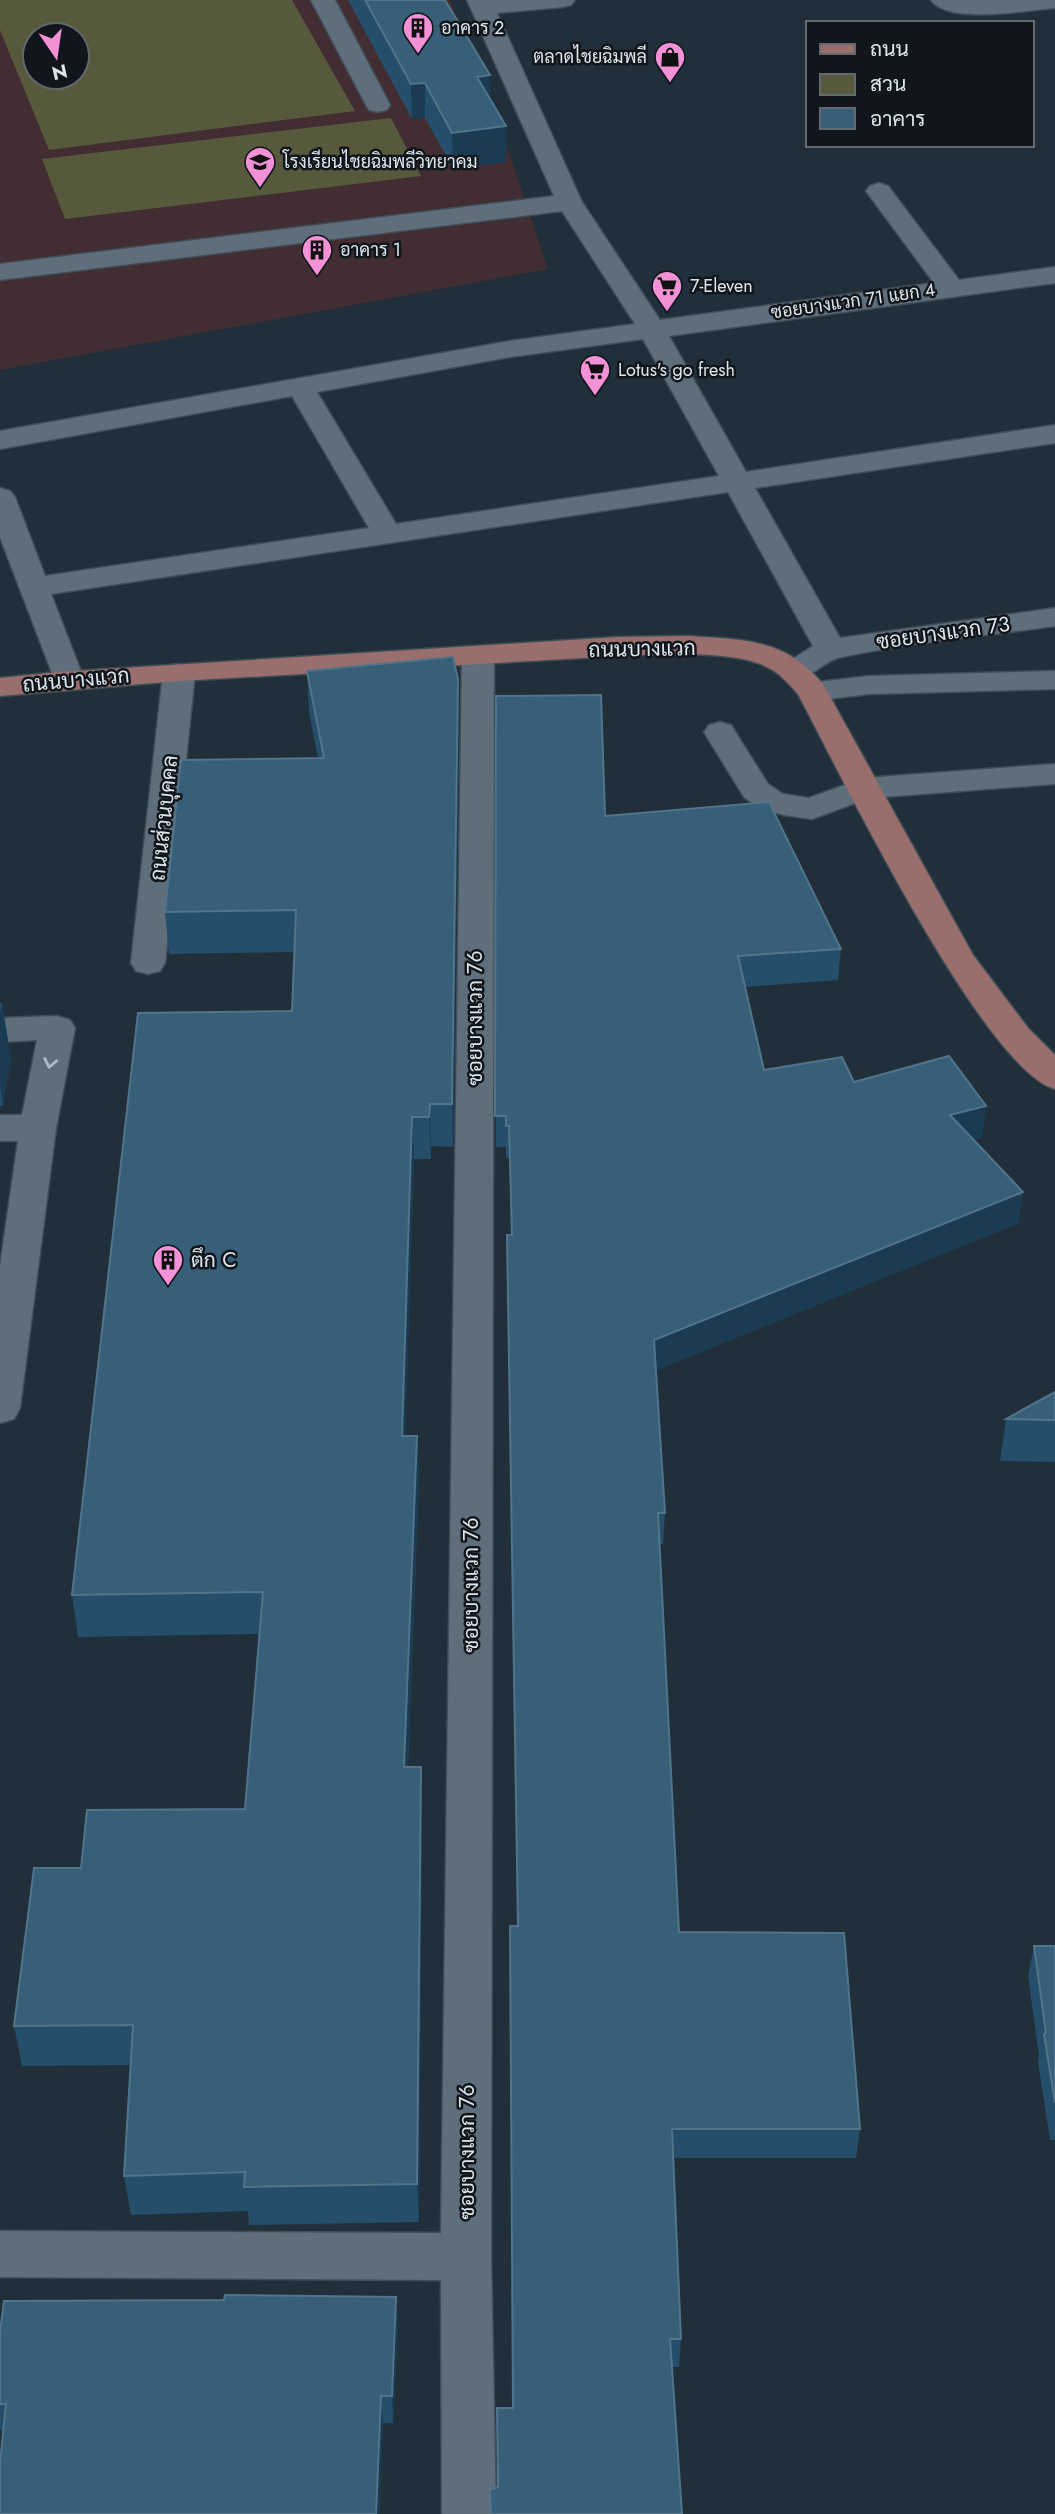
<svg xmlns="http://www.w3.org/2000/svg" width="1055" height="2514" viewBox="0 0 1055 2514" font-family="Jost,Sarabun,sans-serif">
<style>
.education{fill:#422e32;fill-rule:evenodd}
.green{fill:#57593d;fill-rule:evenodd}
.lines{fill:none;stroke-linecap:round;stroke-linejoin:round}
.minor-casing{stroke:#404d56;stroke-width:3}
.major-casing{stroke:#404d56;stroke-width:3}
.minor{fill:#5e6e7b;fill-rule:evenodd}
.major{fill:#986f6c;fill-rule:evenodd}
.wall{fill:#244e6a}
.shaded-wall{fill:#1a3b51}
.building{fill:#385f78;stroke:#51748a;stroke-width:2}
.oneway{stroke:#b0bbc4}
.labels{text-anchor:middle;stroke-width:5;stroke-linejoin:round;paint-order:stroke}
.far-poi-label{font-size:18px;fill:#dce5ec;stroke:#10161b;text-anchor:start}
.far-street-label{font-size:18px;fill:#dce5ec;stroke:#10161b}
.street-label{font-size:21px;fill:#dce5ec;stroke:#10161b}
.poi-label{font-size:21px;fill:#dce5ec;stroke:#10161b;text-anchor:start}
</style>
<rect width="100%" height="100%" fill="#202f3a"/>
<!-- education -->
<path class="education" d="M0,0H450L494,109L548,269L0,370ZM35,35H77V77H35Z"/>
<!-- green -->
<g class="green">
<path d="M0,0H292L355,111L49,150L0,30ZM35,35H77V77H35Z"/>
<path d="M391,118L421,176L65,219L42,159Z"/>
</g>
<g class="lines">
<!-- minor casing -->
<g class="minor-casing">
<g id="minor">
<path d="M311,0H335L390,105L387,110L378,112L369,110L366,105Z"/>
<path d="M467,0H575L571,5L563,7L497,13L582,202L660,320L934,283L866,191L870,186L879,183L888,186L959,280L1055,267V283L669,336L746,472L1055,425V443L755,488L840,638L1055,608V626C985,636 912,642 842,657C820,661 811,684 785,678L780,671L785,664L813,646L728,492L51,594L84,679L79,686L68,688L57,686L0,537V488L10,491L15,497L45,576L369,528L292,396L0,449V431L510,341L635,324L562,211L0,280V264L554,196ZM643,339L719,476L396,524L317,392L510,357Z"/>
<path d="M931,0H1055V8C1027,10 949,25 931,0Z"/>
<path d="M478,647L489,649L494,656L491,2257L496,2514H442L441,2280L0,2277V2231L441,2233L462,656L467,649Z"/>
<path d="M179,664L190,666L195,673L165,963L160,971L148,974L136,971L131,963L163,673L168,666Z"/>
<path d="M1055,671V689L869,694L812,701L801,698L796,691L801,684L869,676Z"/>
<path d="M720,722L731,725L768,784L783,794L809,798L864,778L1055,764V784L869,798L812,819L784,815L759,808L744,797L704,732L709,725Z"/>
<path d="M57,1016L70,1020L75,1028L56,1128L20,1408L14,1419L0,1423V1266L18,1141H0V1115H22L37,1040L0,1042V1018Z"/>
</g>
</g>
<!-- major casing -->
<g class="major-casing">
<path id="major" d="M688,636C745,640 784,638 823,684L973,955L1028,1028L1055,1055V1089C983,1069 838,769 798,694C788,683 779,672 765,666C731,650 656,654 618,656L178,681L0,696V678L59,672L618,637Z"/>
</g>
<!-- minor -->
<use href="#minor" class="minor"/>
<!-- major -->
<use href="#major" class="major"/>
</g>
<!-- wall -->
<g class="wall">
<path d="M348,0H445L490,75V100L506,126V162L453,168L425,118L412,119Z"/>
<path d="M307,671L459,721L453,1147L431,1146V1159H414L405,1436H417L419,1478L408,1767H421L422,1808L419,2222L249,2225L248,2211L131,2215L124,2176L131,2065L22,2066L14,2026L81,1868L245,1809L259,1634L78,1637L72,1595L292,1011L294,952L169,954L165,912L318,758L309,712Z"/>
<path d="M496,696L605,816L841,949L838,980L745,987L764,1070L854,1082L982,1137L973,1139L1019,1223L656,1370L665,1513L663,1544H659L679,1932L860,2129L856,2158H673L681,2339L679,2367H672L498,2487L513,2408L517,1926L510,1158H506V1147H496Z"/>
<path d="M0,1003H2L11,1060L3,1106H0Z"/>
<path d="M1055,1392V1462L1000,1461L1006,1419Z"/>
<path d="M1034,1946H1055V2140H1050L1038,2062L1039,2055L1028,1976Z"/>
<path d="M396,2297L398,2324L393,2423H383L379,2514H0L3,2430H0V2332Z"/>
</g>
<!-- shaded-wall -->
<g class="shaded-wall">
<path d="M490,75V110L477,77Z"/>
<path d="M425,83V118L412,119L411,84Z"/>
<path d="M506,126V162L453,168L452,133Z"/>
<path d="M458,679L459,721L453,1147L452,1104Z"/>
<path d="M2,1003L11,1060L3,1106L0,1085V1014Z"/>
<path d="M430,1104L431,1146V1159L429,1117Z"/>
<path d="M986,1106L982,1137L946,1147L950,1115Z"/>
<path d="M412,1117L414,1159L404,1478L402,1436Z"/>
<path d="M1023,1192L1019,1223L653,1372L654,1340Z"/>
<path d="M417,1436L419,1478L406,1808L404,1767Z"/>
<path d="M421,1767L422,1808L419,2222L417,2184Z"/>
<path d="M396,2297L398,2324L393,2423L392,2396Z"/>
<path d="M381,2396L383,2423L379,2514H376Z"/>
</g>
<!-- building -->
<g class="building">
<path d="M365,0H445L490,75L477,77L506,126L452,133L425,83L411,84Z"/>
<path d="M453,657L458,679L452,1104H430L429,1117H412L402,1436H417L404,1767H421L417,2184L244,2187L245,2172L124,2176L133,2025L14,2026L34,1868H81L87,1810L245,1809L263,1592L72,1595L138,1013L292,1011L296,910L165,912L181,760L324,758L307,671Z"/>
<path d="M601,695L605,816L769,802L841,949L738,956L764,1070L842,1057L854,1082L949,1056L986,1106L950,1115L1023,1192L654,1340L665,1513H658L679,1932L844,1933L860,2129H672L681,2339H670L682,2514H491L490,2490L498,2487L497,2408H513L510,1926H518L507,1235H512L509,1126H506V1116H495L496,696Z"/>
<path d="M1055,1392V1420L1006,1419Z"/>
<path d="M1034,1946H1055V2103L1044,2034L1046,2033Z"/>
<path d="M225,2295L396,2297L392,2396H381L376,2514H0V2463L6,2404H0V2332L4,2301L224,2300Z"/>
</g>
<!-- one-way arrows -->
<defs><path id="oneway-chevron" d="M-2-3.5L2.5 0L-2 3.5" fill="none" stroke-width="1.6" stroke-linecap="round" stroke-linejoin="round" transform="scale(1.75)"/></defs>
<use class="oneway" href="#oneway-chevron" transform="translate(50 1063) rotate(101)"/>
<!-- icons -->
<defs>
<g id="building-pin" transform="scale(1.575)"><path d="M0 17L-7.5 6A9.5 9.5 0 1 1 7.5 6Z" fill="#f391d6" stroke="#10161b"/><path d="M-4-6H4V6H1V3H-1V6H-4ZM-2.5-4.3h1.7v1.8h-1.7ZM.8-4.3h1.7v1.8H.8ZM-2.5-1h1.7V.8h-1.7ZM.8-1h1.7V.8H.8Z" fill="#111"/></g>
<g id="shop-pin" transform="scale(1.575)"><path d="M0 17L-7.5 6A9.5 9.5 0 1 1 7.5 6Z" fill="#f391d6" stroke="#10161b"/><path d="M-5-2.5h2.3a2.7 3.5 0 0 1 5.4 0H5L5.5 6h-11ZM-1.5-2.5h3a1.5 2.3 0 0 0-3 0Z" fill="#111"/></g>
<g id="school-pin" transform="scale(1.575)"><path d="M0 17L-7.5 6A9.5 9.5 0 1 1 7.5 6Z" fill="#f391d6" stroke="#10161b"/><path d="M0-5L7-2L0 1L-7-2ZM-4 1L0 2.5L4 1V4Q0 6-4 4Z" fill="#111"/></g>
<g id="supermarket-pin" transform="scale(1.575)"><path d="M0 17L-7.5 6A9.5 9.5 0 1 1 7.5 6Z" fill="#f391d6" stroke="#10161b"/><path d="M-6-5.5h2.5l.6 2H6L4.5 2H-2.5L-4.4-4H-6ZM-1.5 3.2a1.3 1.3 0 1 0 .1 0ZM3 3.2a1.3 1.3 0 1 0 .1 0Z" fill="#111"/></g>
</defs>
<g fill-rule="evenodd">
<use href="#building-pin" x="418" y="28"/>
<use href="#shop-pin" x="670" y="57"/>
<use href="#school-pin" x="260" y="162"/>
<use href="#building-pin" x="317" y="250"/>
<use href="#supermarket-pin" x="667" y="286"/>
<use href="#supermarket-pin" x="595" y="370"/>
<use href="#building-pin" x="168" y="1260"/>
</g>
<g class="labels">
<!-- far-poi labels -->
<g class="far-poi-label">
<text x="441" y="34">อาคาร 2</text>
<text x="647" y="63" text-anchor="end">ตลาดไชยฉิมพลี</text>
<text x="283" y="168">โรงเรียนไชยฉิมพลีวิทยาคม</text>
<text x="340" y="256">อาคาร 1</text>
<text x="690" y="292">7-Eleven</text>
<text x="618" y="376">Lotus's go fresh</text>
</g>
<!-- far-street labels -->
<g class="far-street-label">
<text transform="translate(853 301) rotate(-8)" y="6">ซอยบางแวก 71 แยก 4</text>
</g>
<!-- street labels -->
<g class="street-label">
<text transform="translate(943 633) rotate(-8)" y="7">ซอยบางแวก 73</text>
<text transform="translate(642 649) rotate(-1)" y="7">ถนนบางแวก</text>
<text transform="translate(76 680) rotate(-5)" y="7">ถนนบางแวก</text>
<text transform="translate(164 818) rotate(-84)" y="7">ถนนส่วนบุคคล</text>
<text transform="translate(475 1018) rotate(-90)" y="7">ซอยบางแวก 76</text>
<text transform="translate(471 1585) rotate(-90)" y="7">ซอยบางแวก 76</text>
<text transform="translate(467 2152) rotate(-90)" y="7">ซอยบางแวก 76</text>
</g>
<!-- poi labels -->
<g class="poi-label">
<text x="191" y="1267">ตึก C</text>
</g>
</g>
<!-- legend -->
<rect x="806" y="21" width="228" height="126" fill="#10161b" stroke="#62696f" stroke-width="2"/>
<rect x="820" y="44" width="35" height="10" fill="#986f6c" stroke="#62696f" stroke-width="2"/>
<text x="870" y="56" font-size="21" fill="#dce5ec">ถนน</text>
<rect x="820" y="74" width="35" height="21" fill="#57593d" stroke="#62696f" stroke-width="2"/>
<text x="870" y="91" font-size="21" fill="#dce5ec">สวน</text>
<rect x="820" y="108" width="35" height="21" fill="#385f78" stroke="#62696f" stroke-width="2"/>
<text x="870" y="126" font-size="21" fill="#dce5ec">อาคาร</text>
<!-- north arrow -->
<g transform="translate(56 56) rotate(167)"><circle r="33" fill="#10161b" stroke="#62696f" stroke-width="2"/>
<path d="M0-5L12 26L0 18L-12 26Z" fill="#f391d6"/>
<text y="-10" font-size="19" font-weight="bold" text-anchor="middle" fill="#dce5ec">N</text>
</g>
</svg>
